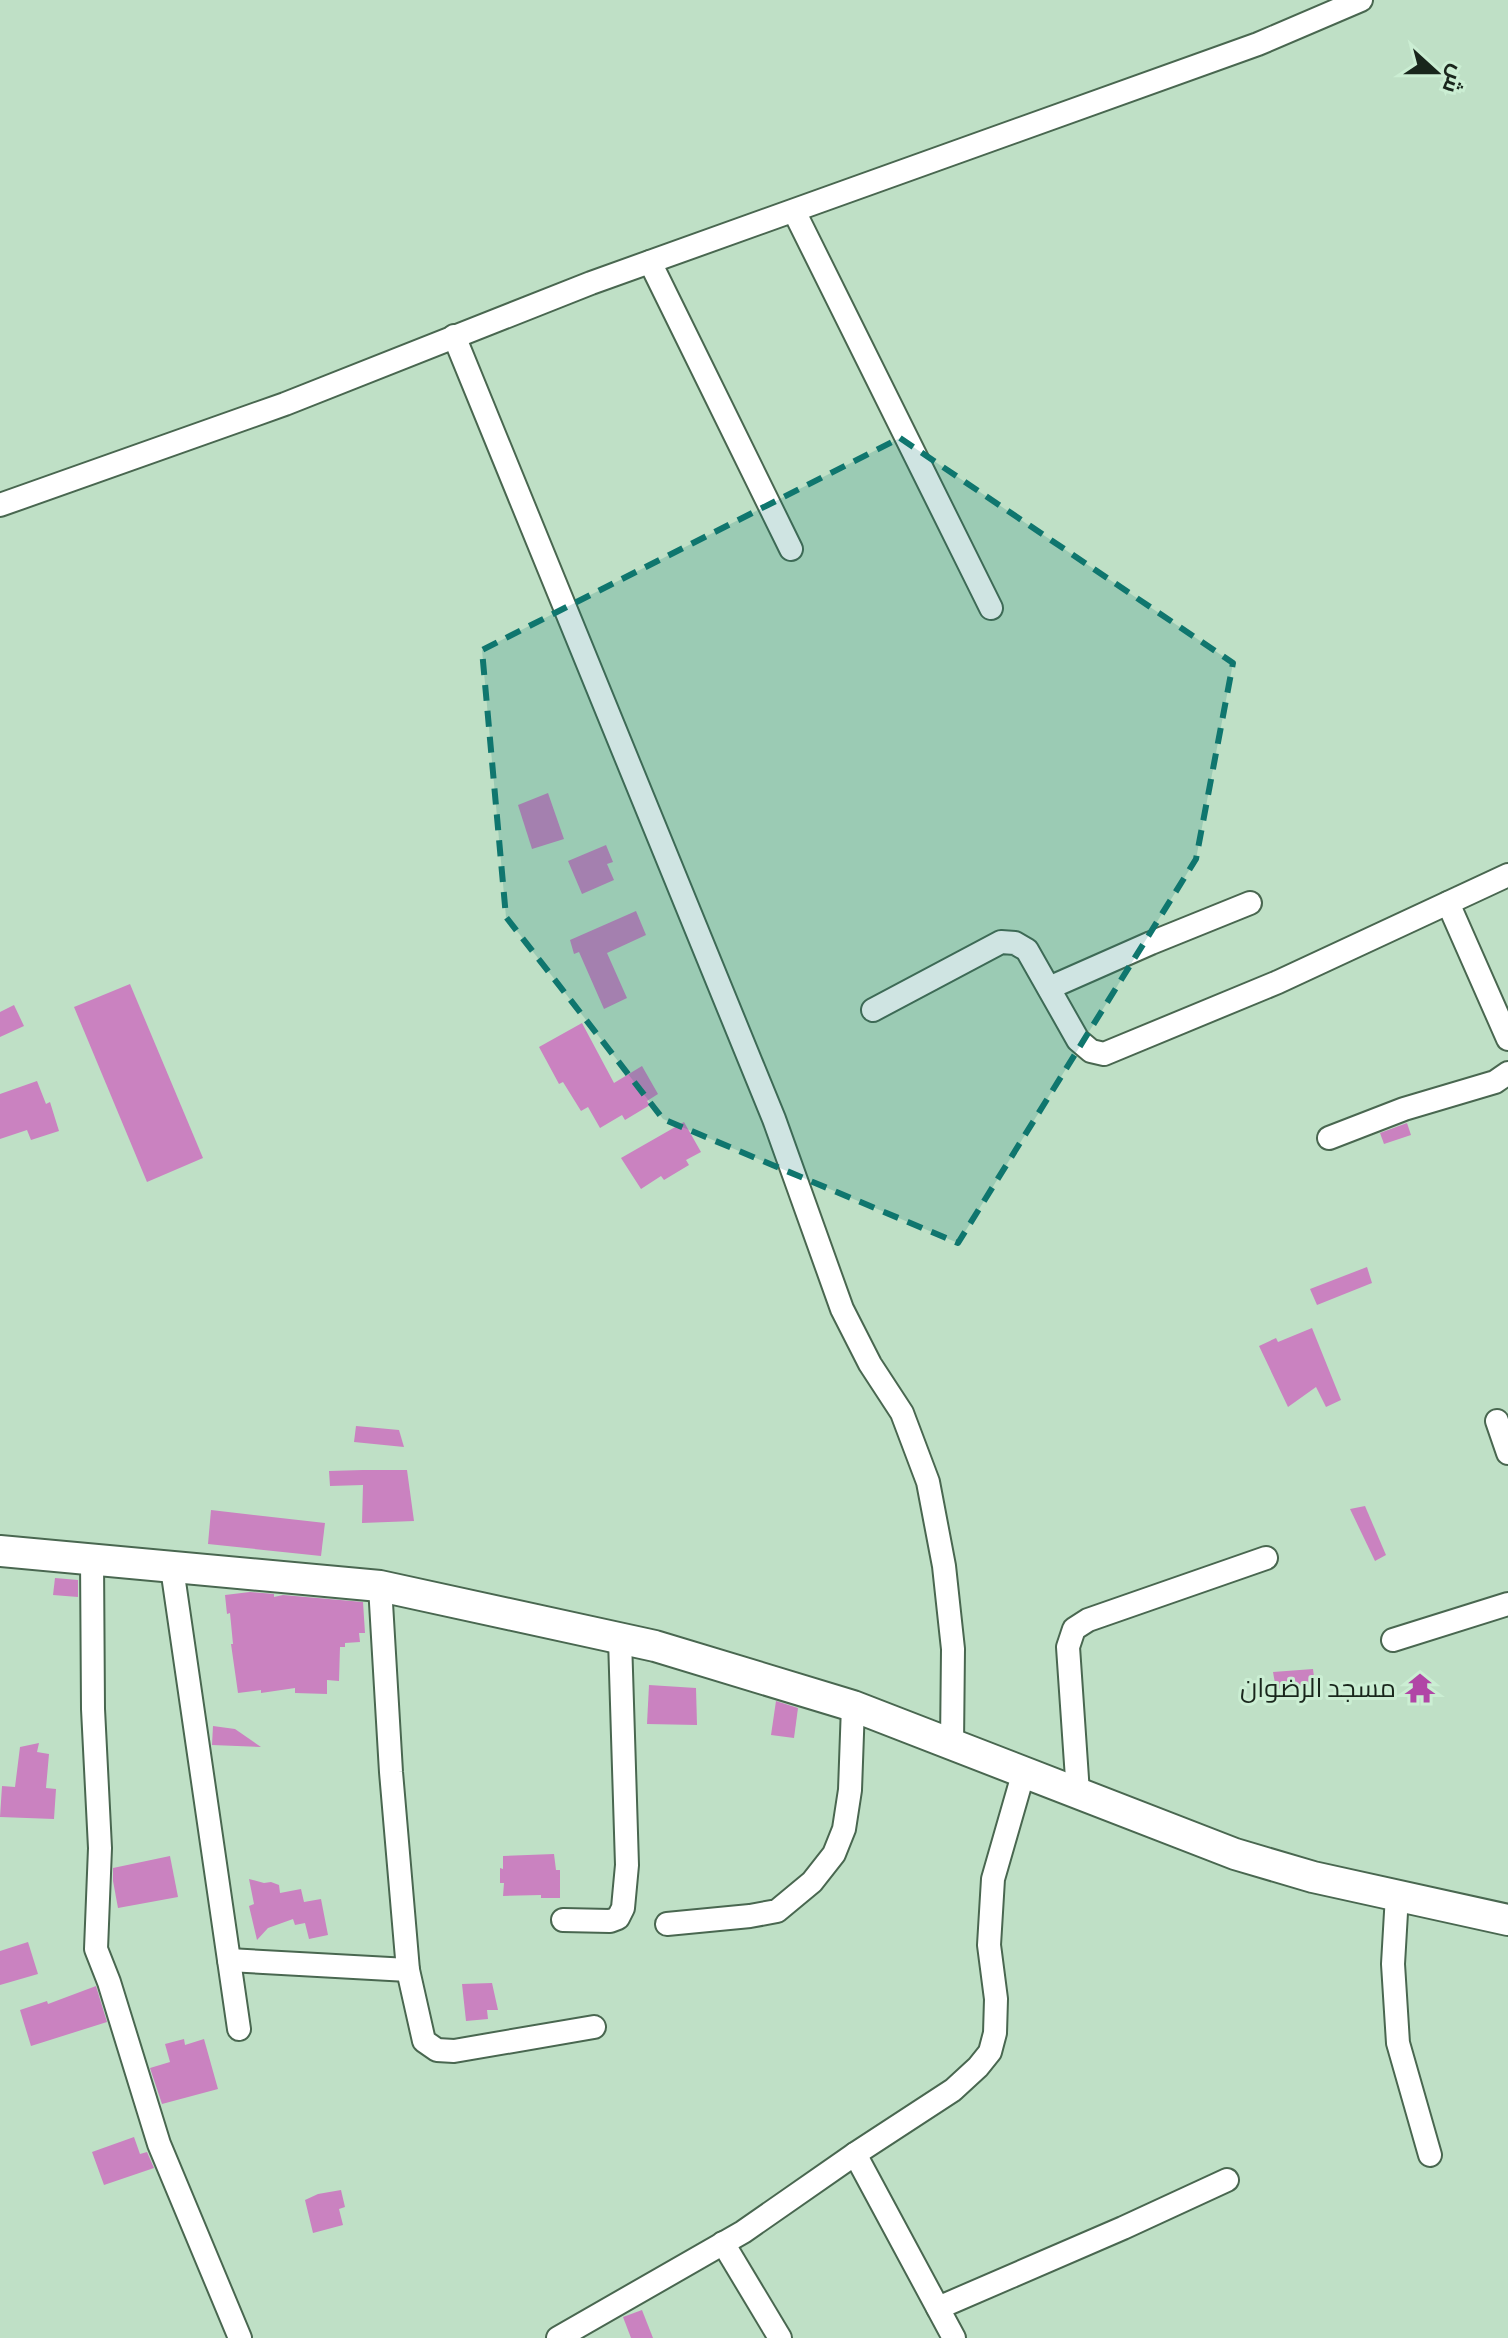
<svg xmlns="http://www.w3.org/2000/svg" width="1508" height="2338" viewBox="0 0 1508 2338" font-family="'Crimson Pro',Cairo,serif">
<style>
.building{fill:#ca82c0}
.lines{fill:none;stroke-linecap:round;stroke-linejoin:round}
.street-casing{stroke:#496750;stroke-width:26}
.secondary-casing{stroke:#496750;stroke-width:34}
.street{stroke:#fff;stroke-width:22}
.secondary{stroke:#fff;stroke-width:30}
.marked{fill:#0f766e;fill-opacity:0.2;stroke:#0f766e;stroke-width:6;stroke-dasharray:16 10;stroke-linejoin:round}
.labels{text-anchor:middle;stroke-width:6;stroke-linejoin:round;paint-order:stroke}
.poi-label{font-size:26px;fill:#19261c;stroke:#cbeed3;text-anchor:end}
</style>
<rect width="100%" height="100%" fill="#bfe0c6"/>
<!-- building -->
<g class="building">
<path d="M548,793L564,839L532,849L518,805Z"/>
<path d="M606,845L613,862L607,864L614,880L582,894L568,861Z"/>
<path d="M636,911L646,935L607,953L627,998L604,1009L579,952L574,954L570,940Z"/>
<path d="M130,984L203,1158L147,1182L74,1007Z"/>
<path d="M14,1005L24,1026L0,1037V1012Z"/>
<path d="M582,1023L614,1083L642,1066L658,1094L647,1101L650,1105L625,1120L622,1115L600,1128L588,1107L581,1111L563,1082L559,1084L539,1047Z"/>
<path d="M37,1081L46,1104L50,1102L59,1131L31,1140L27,1130L0,1139V1094Z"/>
<path d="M684,1122L701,1152L686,1160L689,1165L664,1180L661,1176L641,1189L621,1158Z"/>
<path d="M1407,1123L1411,1135L1384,1144L1380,1133Z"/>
<path d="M1367,1267L1372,1283L1317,1305L1310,1289Z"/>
<path d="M1312,1328L1341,1400L1326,1407L1316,1387L1288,1407L1259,1346L1276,1338L1278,1342Z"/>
<path d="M356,1426L399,1430L404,1447L354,1442Z"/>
<path d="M363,1470H407L414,1521L362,1523L363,1485L330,1486L329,1471Z"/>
<path d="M1365,1506L1386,1555L1375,1561L1350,1509Z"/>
<path d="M211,1510L325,1523L321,1556L208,1544Z"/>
<path d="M55,1578L78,1580V1597L53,1595Z"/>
<path d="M250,1592L274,1594V1597L283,1595L363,1602L365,1633H359L360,1642L345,1643V1647H340L339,1681L327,1680V1694L295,1693V1688L261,1693V1690L238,1693L231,1644H233L230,1613L227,1614L225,1595Z"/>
<path d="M1313,1669L1315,1685L1276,1689L1273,1672Z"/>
<path d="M649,1685L696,1688L697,1725L647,1724Z"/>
<path d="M776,1701L798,1708L794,1738L771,1735Z"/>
<path d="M213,1726L235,1729L261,1747L212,1745Z"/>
<path d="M39,1743L37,1752L49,1754L46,1788L56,1789L54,1819L0,1817L2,1786L15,1787L20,1747Z"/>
<path d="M554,1854L556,1870H560V1898H541V1895L503,1896L504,1883H500V1868L503,1869V1856Z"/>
<path d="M170,1856L178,1897L118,1908L113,1881V1868Z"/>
<path d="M249,1879L264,1883L271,1882L279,1885L280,1893L301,1889L304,1902L321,1899L328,1935L309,1939L305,1923L295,1925L293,1919L268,1928L257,1940L249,1906L254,1904Z"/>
<path d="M28,1942L38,1974L0,1985V1951Z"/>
<path d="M492,1983L498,2010H487L488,2019L466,2021L462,1984Z"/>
<path d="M96,1986L107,2022L31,2046L20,2010L47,2001L48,2004Z"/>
<path d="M184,2039L185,2045L204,2039L218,2089L162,2104L150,2068L170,2062L165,2044Z"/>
<path d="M134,2137L140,2154L147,2152L154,2168L104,2185L92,2152Z"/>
<path d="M341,2190L345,2207L339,2209L343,2225L313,2233L305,2200L318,2194Z"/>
<path d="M642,2310L653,2338H631L623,2317Z"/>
</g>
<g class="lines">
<!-- street casing -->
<g class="street-casing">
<g id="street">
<path d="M794,211L991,608"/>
<path d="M650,262L791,549"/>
<path d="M454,336L774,1119L842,1309L870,1364L902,1413L928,1482L944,1566L953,1649L952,1744"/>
<path d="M0,505L285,404L591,283L1258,44L1361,0"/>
<path d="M1448,903L1508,1039"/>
<path d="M1049,988L1151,943L1250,903"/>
<path d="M873,1010L1001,942L1015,943L1027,950L1078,1040L1091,1051L1104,1054L1278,982L1508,875"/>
<path d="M1329,1138L1404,1109L1495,1082L1508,1073"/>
<path d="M1497,1421L1508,1453"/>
<path d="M92,1559L93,1709L100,1848L96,1949L109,1982L159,2144L240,2338"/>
<path d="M172,1568L239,2029"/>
<path d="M380,1586L391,1772L408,1970L424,2041L437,2050L454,2051L594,2027"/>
<path d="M1393,1640L1508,1604"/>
<path d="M1078,1793L1068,1647L1074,1629L1088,1620L1266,1558"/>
<path d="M1397,1895L1393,1964L1398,2043L1430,2155"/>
<path d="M563,1920L610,1921L618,1918L623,1908L627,1865L620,1639"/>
<path d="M667,1924L750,1916L777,1911L812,1882L834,1854L844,1829L850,1790L853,1706"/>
<path d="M229,1960L408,1970"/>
<path d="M855,2154L954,2338"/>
<path d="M723,2243L780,2338"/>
<path d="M938,2308L1123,2228L1227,2180"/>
<path d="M558,2338L743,2232L855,2154L953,2090L978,2067L990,2052L995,2033L996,1999L989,1945L993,1879L1024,1771"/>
</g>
</g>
<!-- secondary casing -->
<g class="secondary-casing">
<path id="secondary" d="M0,1551L380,1586L655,1646L853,1706L1235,1854L1313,1877L1508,1920"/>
</g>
<!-- street -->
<use href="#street" class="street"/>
<!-- secondary -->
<use href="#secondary" class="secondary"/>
</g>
<!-- marked area -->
<path class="marked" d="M900,438L1233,663L1196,859L958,1243L663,1119L506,917L482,650Z"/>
<!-- icons -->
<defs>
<g id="temple-bare" transform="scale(2.4)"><path d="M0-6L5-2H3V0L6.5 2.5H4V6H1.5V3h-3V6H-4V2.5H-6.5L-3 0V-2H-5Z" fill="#b146a6" stroke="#cbeed3" stroke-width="2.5" paint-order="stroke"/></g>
</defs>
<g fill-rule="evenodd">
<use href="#temple-bare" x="1420" y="1688"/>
</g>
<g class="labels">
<!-- poi labels -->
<g class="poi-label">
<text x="1396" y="1697">مسجد الرضوان</text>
</g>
</g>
<!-- north arrow -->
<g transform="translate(1436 72) rotate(111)" stroke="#cbeed3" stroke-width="6" paint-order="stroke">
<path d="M0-6L14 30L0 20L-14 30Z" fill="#19261c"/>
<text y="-12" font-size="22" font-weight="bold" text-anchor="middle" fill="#19261c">ش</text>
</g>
</svg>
